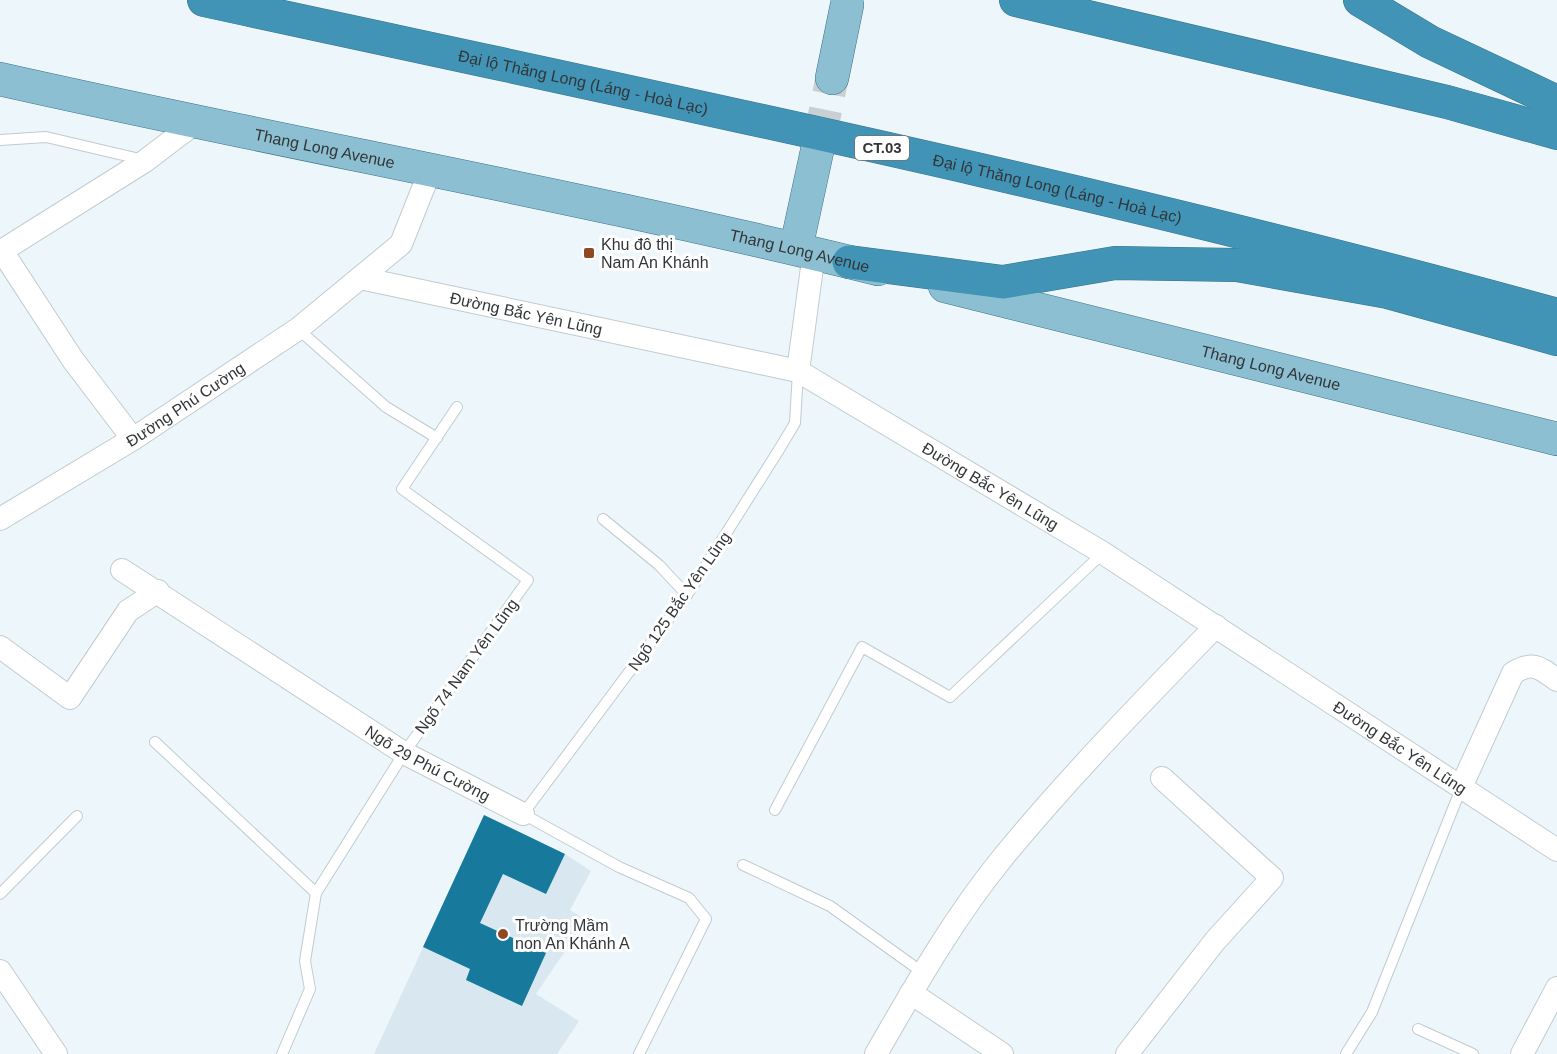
<svg xmlns="http://www.w3.org/2000/svg" width="1557" height="1054" viewBox="0 0 1557 1054" font-family="Arial,sans-serif">
<style>
.built{fill:#d9e8f0}
.building{fill:#17799b}
.lines{fill:none;stroke-linecap:round;stroke-linejoin:round}
.primary-tunnel{stroke:#c8d0d3;stroke-width:33;stroke-dasharray:33 16;stroke-linecap:butt}
.service-casing{stroke:#c2cbcf;stroke-width:12}
.minor-casing{stroke:#c2cbcf;stroke-width:24}
.primary-casing{stroke:#3c738a;stroke-width:34}
.motorway-casing{stroke:#3c738a;stroke-width:34}
.service{stroke:#fff;stroke-width:10}
.minor{stroke:#fff;stroke-width:22}
.primary{stroke:#8dbfd3;stroke-width:33}
.motorway{stroke:#4194b6;stroke-width:33}
.poi-dot{fill:#8f4a22;stroke:#fff;stroke-width:2}
.labels{text-anchor:middle;stroke-width:6;stroke-linejoin:round;paint-order:stroke}
.shield{fill:#fff;stroke:#707274;stroke-width:1.5}
.shield-label{font-size:15px;font-weight:bold;fill:#333638}
.street-label{font-size:16px;fill:#333638;stroke:#fff}
.poi-label{font-size:16px;fill:#333638;stroke:#fff;text-anchor:start}
</style>
<rect width="100%" height="100%" fill="#edf6fa"/>
<!-- built -->
<path class="built" d="M484,815L565,854L591,871L570,910L586,920L536,994L579,1021L557,1054H374Z"/>
<!-- building -->
<path class="building" d="M484,815L565,854L546,894L503,874L480,923L546,953L522,1006L466,980L470,969L423,947Z"/>
<g class="lines">
<!-- primary-tunnel -->
<path class="primary-tunnel" d="M819,142L832,78"/>
<!-- service casing -->
<g class="service-casing">
<g id="service">
<path d="M0,140L46,137L144,160"/>
<path d="M298,329L386,407L437,438"/>
<path d="M603,519L659,565L687,595"/>
<path d="M155,742L316,893"/>
<path d="M775,810L862,647L950,697L1103,553"/>
<path d="M743,865L830,906L922,972"/>
<path d="M0,894L77,816"/>
<path d="M1418,1029L1473,1054"/>
<path d="M282,1054L310,989L305,961L316,893L404,753L528,580L402,489L457,407"/>
<path d="M639,1054L706,919L689,898L619,867L523,814L691,589L780,448L795,423L798,371"/>
<path d="M1346,1054L1372,1012L1462,786"/>
</g>
</g>
<!-- minor casing -->
<g class="minor-casing">
<g id="minor">
<path d="M2,251L73,360L133,439"/>
<path d="M0,252L145,161L195,123"/>
<path id="s1" d="M360,278L798,371L1103,553L1557,850"/>
<path d="M798,371L814,253"/>
<path id="s2" d="M0,519L133,439L298,329L401,244L430,171"/>
<path id="s3" d="M122,570L404,753L523,814"/>
<path d="M0,647L70,698L128,611L158,591"/>
<path d="M1462,785L1513,673C1533,661 1539,667 1557,680"/>
<path d="M0,971L56,1054"/>
<path d="M911,993L1002,1054"/>
<path d="M876,1054C915,986 954,917 1004,856C1070,776 1143,701 1216,626"/>
<path d="M1127,1054L1215,941L1272,878L1162,778"/>
<path d="M1522,1054L1557,988"/>
</g>
</g>
<!-- primary casing -->
<g class="primary-casing">
<g id="primary">
<path d="M832,78L847,5"/>
<path id="s4" d="M0,79C292,145 587,197 878,269"/>
<path d="M796,248L819,142"/>
<path id="s5" d="M945,286L1557,439"/>
</g>
</g>
<!-- motorway casing -->
<g class="motorway-casing">
<g id="motorway">
<path id="s6" d="M204,0C656,98 1111,191 1557,315"/>
<path d="M1016,0L1447,102L1557,133"/>
<path d="M1360,0L1430,42L1557,102"/>
<path d="M849,262L1003,282L1115,263L1237,265L1388,292L1557,339"/>
</g>
</g>
<!-- service -->
<use href="#service" class="service"/>
<!-- minor -->
<use href="#minor" class="minor"/>
<!-- primary -->
<use href="#primary" class="primary"/>
<!-- motorway -->
<use href="#motorway" class="motorway"/>
</g>
<!-- markers -->
<g class="poi-dot">
<rect x="583" y="247" width="12" height="12" rx="3"/>
<circle cx="503" cy="934" r="6"/>
</g>
<g class="labels">
<!-- shield labels -->
<rect class="shield" x="855" y="136" width="54" height="24" rx="4.5"/>
<g class="shield-label">
<text x="882" y="153">CT.03</text>
</g>
<!-- street labels -->
<g class="street-label">
<text dy="6" stroke="none"><textPath href="#s6" startOffset="388">Đại lộ Thăng Long (Láng - Hoà Lạc)</textPath></text>
<text dy="6" stroke="none"><textPath href="#s4" startOffset="332">Thang Long Avenue</textPath></text>
<text dy="6" stroke="none"><textPath href="#s6" startOffset="874">Đại lộ Thăng Long (Láng - Hoà Lạc)</textPath></text>
<text dy="6" stroke="none"><textPath href="#s4" startOffset="818">Thang Long Avenue</textPath></text>
<text dy="6" stroke="none"><textPath href="#s1" startOffset="170">Đường Bắc Yên Lũng</textPath></text>
<text dy="6" stroke="none"><textPath href="#s5" startOffset="336">Thang Long Avenue</textPath></text>
<text dy="6" stroke="none"><textPath href="#s2" startOffset="218">Đường Phú Cường</textPath></text>
<text dy="6" stroke="none"><textPath href="#s1" startOffset="672">Đường Bắc Yên Lũng</textPath></text>
<text transform="translate(679 601) rotate(-55)" y="6">Ngõ 125 Bắc Yên Lũng</text>
<text transform="translate(466 666) rotate(-54)" y="6">Ngõ 74 Nam Yên Lũng</text>
<text dy="6" stroke="none"><textPath href="#s1" startOffset="1158">Đường Bắc Yên Lũng</textPath></text>
<text dy="6" stroke="none"><textPath href="#s3" startOffset="362">Ngõ 29 Phú Cường</textPath></text>
</g>
<!-- poi labels -->
<g class="poi-label">
<text x="601" y="250">Khu đô thị<tspan x="601" dy="18">Nam An Khánh</tspan></text>
<text x="515" y="931">Trường Mầm<tspan x="515" dy="18">non An Khánh A</tspan></text>
</g>
</g>
</svg>
